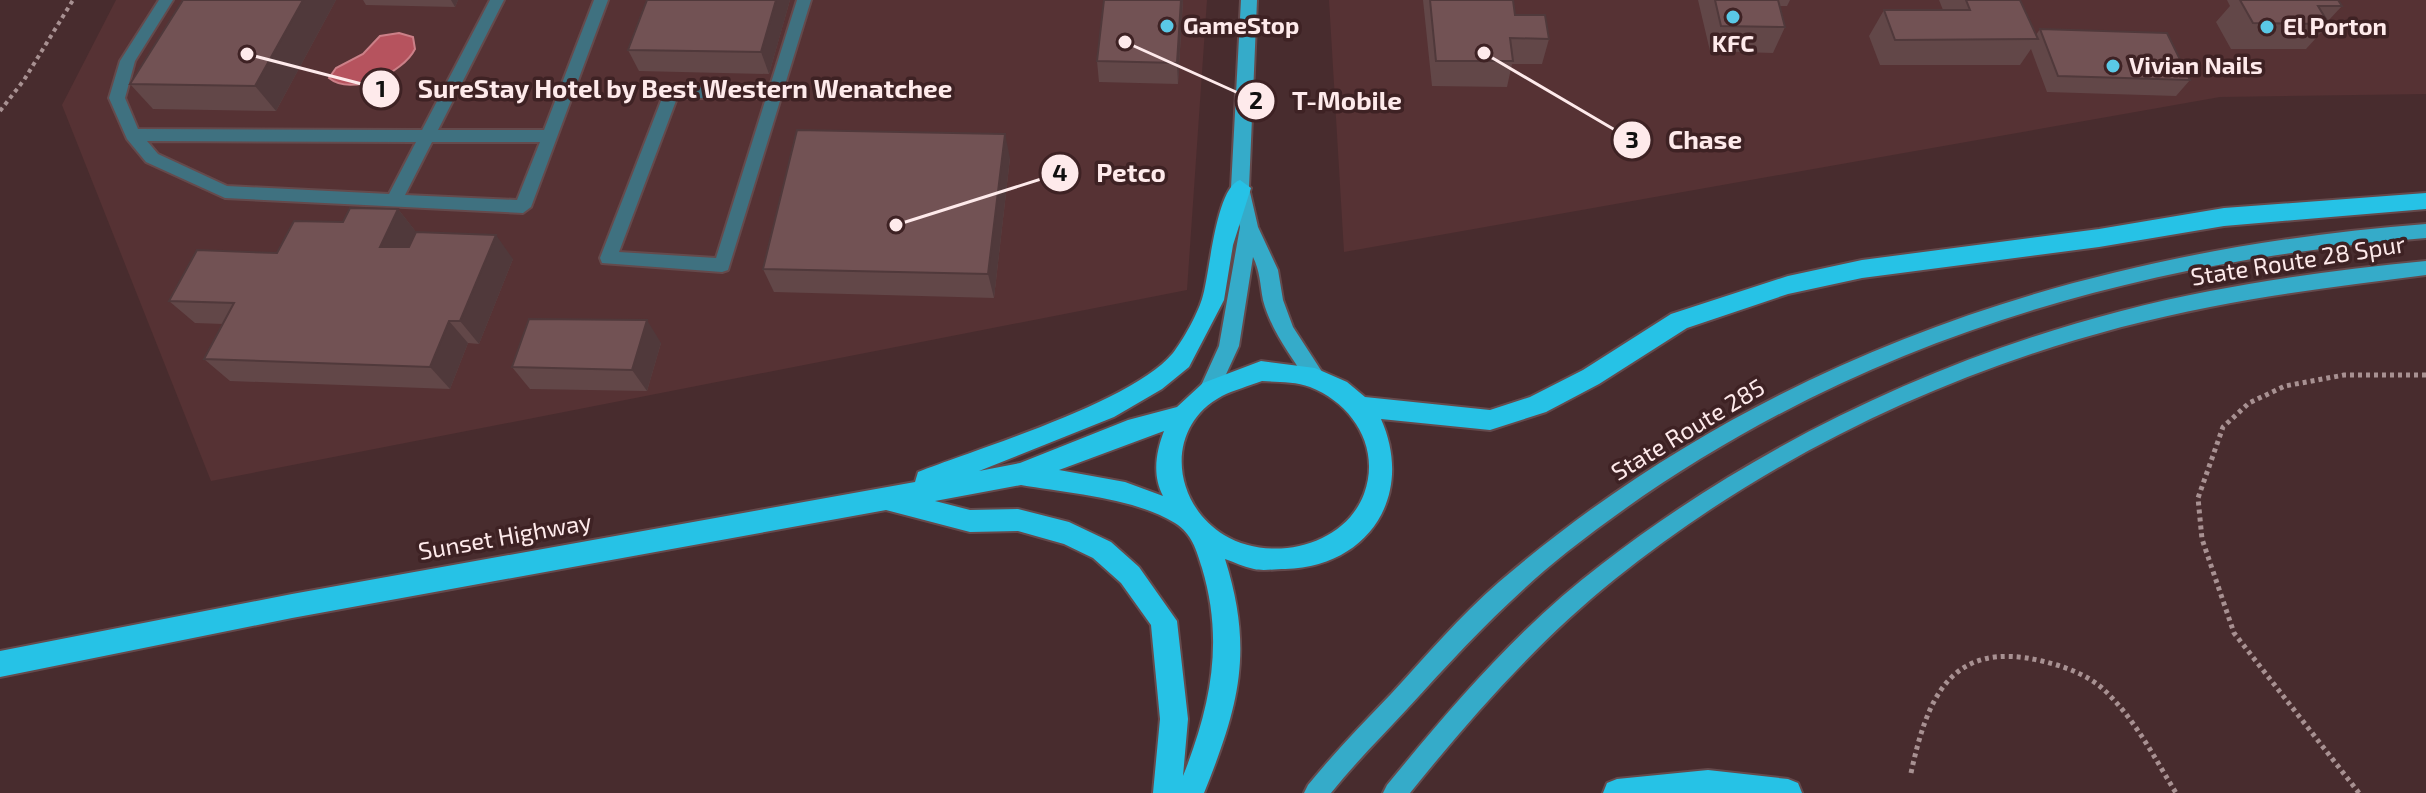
<svg xmlns="http://www.w3.org/2000/svg" width="2426" height="793" viewBox="0 0 2426 793" font-family="'Exo 2',sans-serif">
<style>
.built{fill:#563234}
.water{fill:#b6535e;stroke:#cc8088;stroke-width:2}
.lines{fill:none;stroke-linecap:round;stroke-linejoin:round}
.lane-casing{stroke:#654a4c;stroke-width:4}
.primary-casing{stroke:#654a4c;stroke-width:4}
.highway-casing{stroke:#654a4c;stroke-width:4}
.path-far1{stroke:#a89192;stroke-width:4;stroke-dasharray:4 4;stroke-linecap:butt}
.path{stroke:#a89192;stroke-width:5;stroke-dasharray:4 4;stroke-linecap:butt}
.lane{fill:#3f7180;fill-rule:evenodd}
.primary{fill:#35abc9;fill-rule:evenodd}
.highway{fill:#26c2e6;fill-rule:evenodd}
.wall{fill:#624748}
.shaded-wall{fill:#50393b}
.building{fill:#725254;stroke:#50393b;stroke-width:2}
.poi-dot{fill:#5ac8e6;stroke:#3e2224;stroke-width:3}
.labels{text-anchor:middle;stroke-width:7;stroke-linejoin:round;paint-order:stroke}
.poi-label{font-size:24px;font-weight:bold;fill:#feeaeb;stroke:#3e2224;text-anchor:start}
.street-label{font-size:24px;fill:#feeaeb;stroke:#3e2224}
.leader{fill:none;stroke:#feeaeb;stroke-width:3}
.callout-dot{fill:#feeaeb;stroke:#3e2224;stroke-width:3}
.mark-label{font-size:24px;text-anchor:middle;font-weight:bold;fill:#111}
.callout-label{font-size:26px;text-anchor:middle;font-weight:bold;fill:#feeaeb;stroke:#3e2224;stroke-width:7;stroke-linejoin:round;paint-order:stroke}
</style>
<rect width="100%" height="100%" fill="#482c2e"/>
<!-- built -->
<g class="built">
<path d="M116,0H1207L1187,290L211,481L62,105Z"/>
<path d="M1329,0H2426V94L2220,97L1344,252Z"/>
</g>
<!-- water -->
<path class="water" d="M399,33L413,37L415,49C403,73 352,97 329,78L336,68L363,54L380,36Z"/>
<g class="lines">
<!-- lane casing -->
<g class="lane-casing">
<g id="lane">
<path d="M159,0H173L135,61L125,98L138,129L422,130L490,0H504L438,130H544L594,0H608L531,207L523,213L225,198L146,162L127,139L109,98L120,61ZM147,141L416,142L389,194L227,186L158,154ZM432,142H540L517,200L405,195Z"/>
<path d="M797,0H811L728,270L722,272L602,263L600,258L666,88L770,86ZM677,98H766L716,258L619,252Z"/>
</g>
</g>
<!-- primary casing -->
<g class="primary-casing">
<g id="primary">
<path d="M1241,0H1257L1249,188L1258,227L1278,270L1283,300L1293,327L1326,378L1323,384H1309C1292,357 1271,331 1263,300C1260,284 1260,271 1253,257L1239,346L1217,394H1203L1200,388L1219,346L1240,227L1231,188Z"/>
<path d="M2426,224V238C2109,263 1818,354 1567,552C1508,599 1458,653 1408,708C1382,736 1355,763 1331,793H1304L1308,785C1334,753 1362,724 1391,694C1426,656 1460,616 1499,582C1762,356 2084,250 2426,224Z"/>
<path d="M2426,261V275C2354,284 2282,293 2210,307C1997,348 1785,442 1615,579C1538,641 1472,716 1410,793H1383L1387,785C1452,706 1520,626 1602,564C1778,428 1991,333 2210,291C2282,277 2354,268 2426,261Z"/>
</g>
</g>
<!-- highway casing -->
<g class="highway-casing">
<g id="highway">
<path d="M1240,180L1251,188L1233,245L1224,300L1189,367L1162,389L1114,417L979,471L1020,463L1128,420L1177,407L1203,383L1261,361L1315,368L1347,382L1365,397L1490,410L1530,397L1583,370L1671,314L1788,276L1862,260L2099,229L2224,208L2426,193V209L2224,226L2099,247L1862,278L1788,294L1687,328L1599,384L1546,412L1490,430L1381,419C1415,496 1368,567 1285,569C1275,569 1263,571 1254,569C1244,567 1234,562 1225,559C1254,651 1239,706 1204,793H1153L1160,719L1151,625L1121,583L1093,558L1064,544L1018,531L970,532L886,510L292,618L0,677V651L292,594L915,482L918,472C980,448 1134,401 1173,353C1183,340 1197,315 1202,299C1210,275 1215,188 1240,180ZM1262,381C1277,382 1295,381 1310,387C1353,404 1381,448 1364,494C1344,547 1270,563 1224,535C1172,503 1164,427 1222,396C1234,390 1249,386 1262,381ZM1164,431C1156,452 1152,475 1163,496L1125,482L1059,470ZM1021,485C1067,493 1135,498 1175,523C1192,534 1196,549 1202,568C1224,641 1211,706 1183,776L1188,719L1177,621L1139,567L1111,542L1069,522L1018,509L970,510L935,501Z"/>
<path d="M1708,770L1788,779L1798,783L1802,793H1603L1607,783L1617,779Z"/>
</g>
</g>
<!-- path-far1 -->
<path class="path-far1" d="M0,111L24,80L73,0"/>
<!-- path -->
<g class="path">
<path d="M1911,773C1927,699 1950,639 2042,661C2063,666 2086,674 2102,688C2134,717 2154,757 2176,793"/>
<path d="M2359,793L2234,633L2202,539L2198,498L2223,427L2249,403L2285,386L2344,375H2426"/>
</g>
<!-- lane -->
<use href="#lane" class="lane"/>
<!-- primary -->
<use href="#primary" class="primary"/>
<!-- highway -->
<use href="#highway" class="highway"/>
</g>
<!-- wall -->
<g class="wall">
<path d="M183,0H336L276,111L153,109L130,84Z"/>
<path d="M363,0H458L455,7L366,5Z"/>
<path d="M647,0H790L769,74L639,71L628,50Z"/>
<path d="M1104,0H1183L1178,84L1099,82L1097,61Z"/>
<path d="M1423,0H1513L1515,15L1549,39L1542,64H1512L1507,87L1432,86Z"/>
<path d="M1698,0H1790L1787,6H1779L1785,27L1773,53L1710,51Z"/>
<path d="M1939,0H2020L2036,35L2040,29L2190,80L2176,96L2047,92L2031,49L2020,65H1880L1869,36L1884,10H1943Z"/>
<path d="M2227,0H2338L2342,6L2328,21L2329,24L2306,49H2231L2216,22L2230,6Z"/>
<path d="M1010,158L994,298L774,292L763,269Z"/>
<path d="M398,209L416,232L513,259L479,344L468,343L450,389L230,381L204,359L223,324L195,323L169,301L343,222Z"/>
<path d="M661,343L647,391L530,389L512,367Z"/>
</g>
<!-- shaded-wall -->
<g class="shaded-wall">
<path d="M303,0H336L276,111L255,86Z"/>
<path d="M451,0H458L455,7Z"/>
<path d="M776,0H790L769,74L761,52Z"/>
<path d="M1181,0H1183L1178,84L1177,63Z"/>
<path d="M1005,134L1010,158L994,298L988,274Z"/>
<path d="M398,209L417,233L400,270L380,247Z"/>
<path d="M496,235L513,259L479,344L460,321Z"/>
<path d="M647,320L661,343L647,391L632,370Z"/>
<path d="M449,321L468,343L450,389L430,367Z"/>
</g>
<!-- building -->
<g class="building">
<path d="M183,0H303L255,86L130,84Z"/>
<path d="M647,0H776L761,52L628,50Z"/>
<path d="M1104,0H1181L1177,63L1097,61Z"/>
<path d="M1430,0H1513L1515,15H1545L1549,39L1510,38L1513,61H1436Z"/>
<path d="M1715,0H1778L1785,27L1721,26Z"/>
<path d="M1966,0H2020L2038,39L1895,40L1884,10H1970Z"/>
<path d="M2240,0H2338L2342,6H2318L2329,24L2253,23Z"/>
<path d="M2040,29L2167,33L2190,80L2058,76Z"/>
<path d="M797,130L1005,134L988,274L763,269Z"/>
<path d="M350,208L398,209L380,247H409L416,232L496,235L460,321H449L430,367L204,359L234,303L169,301L197,250L277,253L294,221L343,222Z"/>
<path d="M529,319L647,320L632,370L512,367Z"/>
</g>
<!-- markers -->
<g class="poi-dot">
<circle cx="1733" cy="17" r="8"/>
<circle cx="1167" cy="26" r="8"/>
<circle cx="2267" cy="27" r="8"/>
<circle cx="2113" cy="66" r="8"/>
</g>
<g class="labels">
<!-- poi labels -->
<g class="poi-label">
<text x="1183" y="34">GameStop</text>
<text x="2283" y="35">El Porton</text>
<text x="1733" y="52" text-anchor="middle">KFC</text>
<text x="2129" y="74">Vivian Nails</text>
</g>
<!-- street labels -->
<g class="street-label">
<text transform="translate(2298 261) rotate(-9)" y="8">State Route 28 Spur</text>
<text transform="translate(1688 430) rotate(-31)" y="8">State Route 285</text>
<text transform="translate(505 537) rotate(-10)" y="8">Sunset Highway</text>
</g>
</g>
<!-- callouts -->
<path class="leader" d="M247 54L381 89M1125 42L1256 101M1484 53L1632 140M896 225L1060 173"/>
<g class="callout-dot">
<circle cx="247" cy="54" r="8"/>
<circle cx="1125" cy="42" r="8"/>
<circle cx="1484" cy="53" r="8"/>
<circle cx="896" cy="225" r="8"/>
<circle cx="381" cy="89" r="20"/>
<circle cx="1256" cy="101" r="20"/>
<circle cx="1632" cy="140" r="20"/>
<circle cx="1060" cy="173" r="20"/>
</g>
<g class="mark-label">
<text x="381" y="97">1</text>
<text x="1256" y="109">2</text>
<text x="1632" y="148">3</text>
<text x="1060" y="181">4</text>
</g>
<g class="callout-label">
<text x="685" y="98">SureStay Hotel by Best Western Wenatchee</text>
<text x="1347" y="110">T-Mobile</text>
<text x="1705" y="149">Chase</text>
<text x="1131" y="182">Petco</text>
</g>
</svg>
